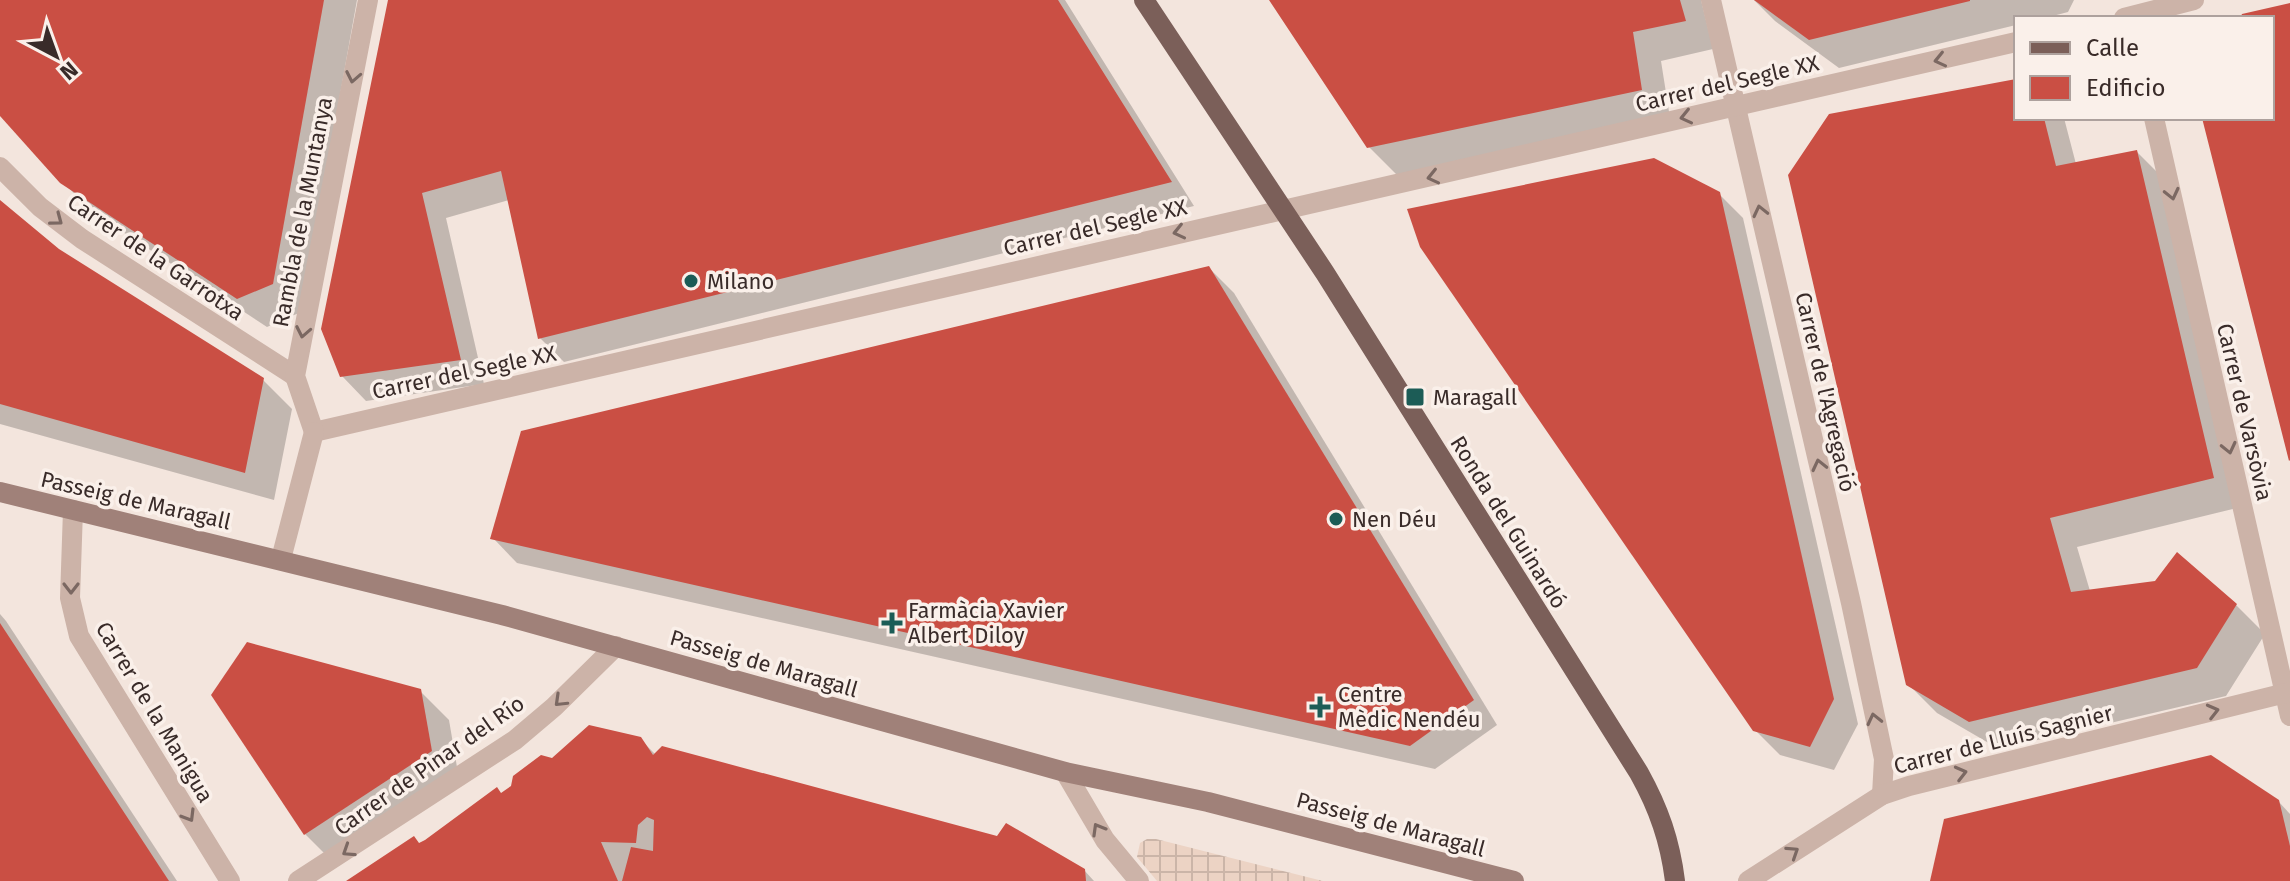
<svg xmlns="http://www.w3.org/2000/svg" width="2290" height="881" viewBox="0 0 2290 881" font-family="'Fira Sans',sans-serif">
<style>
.plaza{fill:url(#plaza-grid)}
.shadow{fill:#0003}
.building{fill:#ca4f44}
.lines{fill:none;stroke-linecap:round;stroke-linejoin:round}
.street{stroke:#ccb3a8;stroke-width:20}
.secondary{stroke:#a08179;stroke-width:20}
.primary{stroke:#7b5f59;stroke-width:20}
.oneway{stroke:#7b6862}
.poi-dot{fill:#1c5c56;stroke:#faf0ea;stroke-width:3}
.labels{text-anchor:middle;stroke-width:7;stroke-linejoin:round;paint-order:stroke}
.street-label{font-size:22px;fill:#392b29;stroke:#faf0ea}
.poi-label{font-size:22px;fill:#392b29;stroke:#faf0ea;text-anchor:start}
</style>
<defs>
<pattern id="plaza-grid" width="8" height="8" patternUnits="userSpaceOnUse" patternTransform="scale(2)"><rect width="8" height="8" fill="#ecd3c4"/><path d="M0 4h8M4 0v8" fill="none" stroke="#cbb5a8"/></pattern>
</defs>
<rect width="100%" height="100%" fill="#f3e5dd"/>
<!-- plaza -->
<path class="plaza" d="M1147,839H1156L1323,881H1157L1137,857L1140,843Z"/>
<!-- shadow -->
<g class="shadow">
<path d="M0,0H357L301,312L267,327L91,211L62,181L0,113Z"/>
<path d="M390,0H1065L1194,206L564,362L540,338L509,200L446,218L484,384L366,401L342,376Z"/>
<path d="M1271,0H1701L1713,49L1661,61L1670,118L1397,175L1368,146Z"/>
<path d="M1754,0H2074L2068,12L2045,18H2016V25L1839,68L1775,21Z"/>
<path d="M2016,81V118H2064L2076,164L2137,152L2165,180L2241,507L2077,547L2090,591L2236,605L2265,634L2226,696L1999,749L1937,713L1908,684Z"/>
<path d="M1718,193L1743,218L1858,724L1834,770L1780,755L1755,730Z"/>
<path d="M0,202L57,251L263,380L292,409L274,500L0,424Z"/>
<path d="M1209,268L1234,293L1497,725L1435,769L517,563L493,538Z"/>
<path d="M0,614L6,621L177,881H0Z"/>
<path d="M420,691L449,720L459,779L334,863L305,834Z"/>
<path d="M640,739L656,755L1084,870L1094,881H350L420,845L502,795L552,761Z"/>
<path d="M2278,801L2290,814V881H1932Z"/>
</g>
<!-- building -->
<g class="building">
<path d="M0,0H324L273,284L237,299L60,183L0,116Z"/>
<path d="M388,0H1058L1172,182L538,339L501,171L422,193L461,360L340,377L321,329Z"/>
<path d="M1269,0H1680L1686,21L1633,32L1642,90L1367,148Z"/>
<path d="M1754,0H1970V1L1809,40Z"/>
<path d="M2290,3V460L2289,461L2202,118H2272V18H2240L2242,14Z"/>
<path d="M2016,79V118H2044L2056,166L2137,150L2214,478L2050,518L2071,592L2155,581L2177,552L2237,604L2197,668L1969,722L1906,685L1788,175L1829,114Z"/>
<path d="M1654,158L1720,192L1834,699L1810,747L1753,731L1420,247L1407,209Z"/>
<path d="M0,200L59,249L264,378L245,473L0,404Z"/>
<path d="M1209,266L1474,700L1410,746L490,539L521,431Z"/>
<path d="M0,623L169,881H0Z"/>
<path d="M247,642L421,689L432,751L304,835L211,695Z"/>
<path d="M589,725L641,737L653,755L662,746L997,836L1006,823L1085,869L1086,881H622L631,847L653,851L654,820L647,817L638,825L636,843L601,842L618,881H346L414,836L419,843L425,840L497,787L501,793L511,786L513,776L541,755L552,758Z"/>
<path d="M2211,755L2279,800L2290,846V881H1930L1944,819Z"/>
</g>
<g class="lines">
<!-- street -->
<g class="street">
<path d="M1711,0L1851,603L1884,759L1882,795"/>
<path d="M2124,18L2194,0"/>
<path d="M2154,118L2290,716"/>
<path d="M0,167L40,207L82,239L295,376"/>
<path d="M314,432L2016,42"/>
<path d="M314,432L295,376L368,0"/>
<path d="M73,510L70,598L79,636L230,881"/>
<path d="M281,559L314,432"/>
<path d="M1065,772L1105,840L1139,881"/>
<path d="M298,881L515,740L554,707L616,646"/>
<path d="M1748,881L1882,795L1909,786L2290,692"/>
</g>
<!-- secondary -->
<path class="secondary" d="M0,492L502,615L1065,772L1208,802L1514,881"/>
<!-- primary -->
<path class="primary" d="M1144,0L1325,273L1639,773C1659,809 1670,841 1675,881"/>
</g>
<!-- one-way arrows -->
<defs><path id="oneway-chevron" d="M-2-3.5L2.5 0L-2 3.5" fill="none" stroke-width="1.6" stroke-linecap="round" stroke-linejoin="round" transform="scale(2)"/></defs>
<g class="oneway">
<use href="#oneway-chevron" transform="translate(1940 60) rotate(167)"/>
<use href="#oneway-chevron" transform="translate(353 77) rotate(101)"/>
<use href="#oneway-chevron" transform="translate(1686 117) rotate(167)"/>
<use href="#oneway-chevron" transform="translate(1433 177) rotate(167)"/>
<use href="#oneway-chevron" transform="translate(2172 194) rotate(77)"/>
<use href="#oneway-chevron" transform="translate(1760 211) rotate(-103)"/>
<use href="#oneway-chevron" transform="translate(57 220) rotate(37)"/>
<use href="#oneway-chevron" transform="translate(1179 232) rotate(167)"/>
<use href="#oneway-chevron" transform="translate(303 332) rotate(101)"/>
<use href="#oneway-chevron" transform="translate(2229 448) rotate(77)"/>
<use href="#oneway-chevron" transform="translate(1819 465) rotate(-103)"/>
<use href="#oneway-chevron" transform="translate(71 588) rotate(90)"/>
<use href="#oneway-chevron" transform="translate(560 701) rotate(136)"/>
<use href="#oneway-chevron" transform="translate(2213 711) rotate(-14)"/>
<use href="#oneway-chevron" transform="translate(1874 719) rotate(-103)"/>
<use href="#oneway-chevron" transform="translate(1961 773) rotate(-14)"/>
<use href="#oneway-chevron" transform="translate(189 816) rotate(59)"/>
<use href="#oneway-chevron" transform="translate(1098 829) rotate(-120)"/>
<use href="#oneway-chevron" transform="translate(348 851) rotate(147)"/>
<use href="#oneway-chevron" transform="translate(1793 852) rotate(-33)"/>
</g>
<!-- markers -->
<g class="poi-dot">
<circle cx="691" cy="281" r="8"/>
<rect x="1405" y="387" width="20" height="20" rx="4"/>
<circle cx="1336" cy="519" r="8"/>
<path d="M888 611h8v8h8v8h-8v8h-8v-8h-8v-8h8z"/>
<path d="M1316 695h8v8h8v8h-8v8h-8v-8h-8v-8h8z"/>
</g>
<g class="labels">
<!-- street labels -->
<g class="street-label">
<text transform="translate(1727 83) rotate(-13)" y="8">Carrer del Segle XX</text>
<text transform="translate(302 212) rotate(-79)" y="8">Rambla de la Muntanya</text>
<text transform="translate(1095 227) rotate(-13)" y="8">Carrer del Segle XX</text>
<text transform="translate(156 257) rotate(34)" y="8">Carrer de la Garrotxa</text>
<text transform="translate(464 372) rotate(-12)" y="8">Carrer del Segle XX</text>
<text transform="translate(1826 392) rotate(77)" y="8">Carrer de l'Agregació</text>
<text transform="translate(2245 412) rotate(77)" y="8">Carrer de Varsòvia</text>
<text transform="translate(136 500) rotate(13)" y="8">Passeig de Maragall</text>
<text transform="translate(1509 522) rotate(58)" y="8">Ronda del Guinardó</text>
<text transform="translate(764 663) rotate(16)" y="8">Passeig de Maragall</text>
<text transform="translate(155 712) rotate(59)" y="8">Carrer de la Manigua</text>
<text transform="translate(2003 739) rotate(-14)" y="8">Carrer de Lluís Sagnier</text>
<text transform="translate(429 765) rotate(-35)" y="8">Carrer de Pinar del Río</text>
<text transform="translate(1391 824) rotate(15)" y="8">Passeig de Maragall</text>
</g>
<!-- poi labels -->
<g class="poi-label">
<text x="707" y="289">Milano</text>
<text x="1433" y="405">Maragall</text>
<text x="1352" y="527">Nen Déu</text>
<text x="908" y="618">Farmàcia Xavier<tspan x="908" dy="25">Albert Diloy</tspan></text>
<text x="1338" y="702">Centre<tspan x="1338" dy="25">Mèdic Nendéu</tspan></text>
</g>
</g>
<!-- legend -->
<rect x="2014" y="16" width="260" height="104" fill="#faf0ea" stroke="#ada19d" stroke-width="2"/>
<rect x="2030" y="42" width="40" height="12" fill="#7b5f59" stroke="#ada19d" stroke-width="2"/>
<text x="2086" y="56" font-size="24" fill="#392b29">Calle</text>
<rect x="2030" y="76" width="40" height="24" fill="#ca4f44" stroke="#ada19d" stroke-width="2"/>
<text x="2086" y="96" font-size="24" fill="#392b29">Edificio</text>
<!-- north arrow -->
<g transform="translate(56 56) rotate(139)" stroke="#faf0ea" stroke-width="6" paint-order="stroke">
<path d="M0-6L14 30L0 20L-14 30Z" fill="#392b29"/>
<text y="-12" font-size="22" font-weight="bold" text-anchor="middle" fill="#392b29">N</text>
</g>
</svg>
